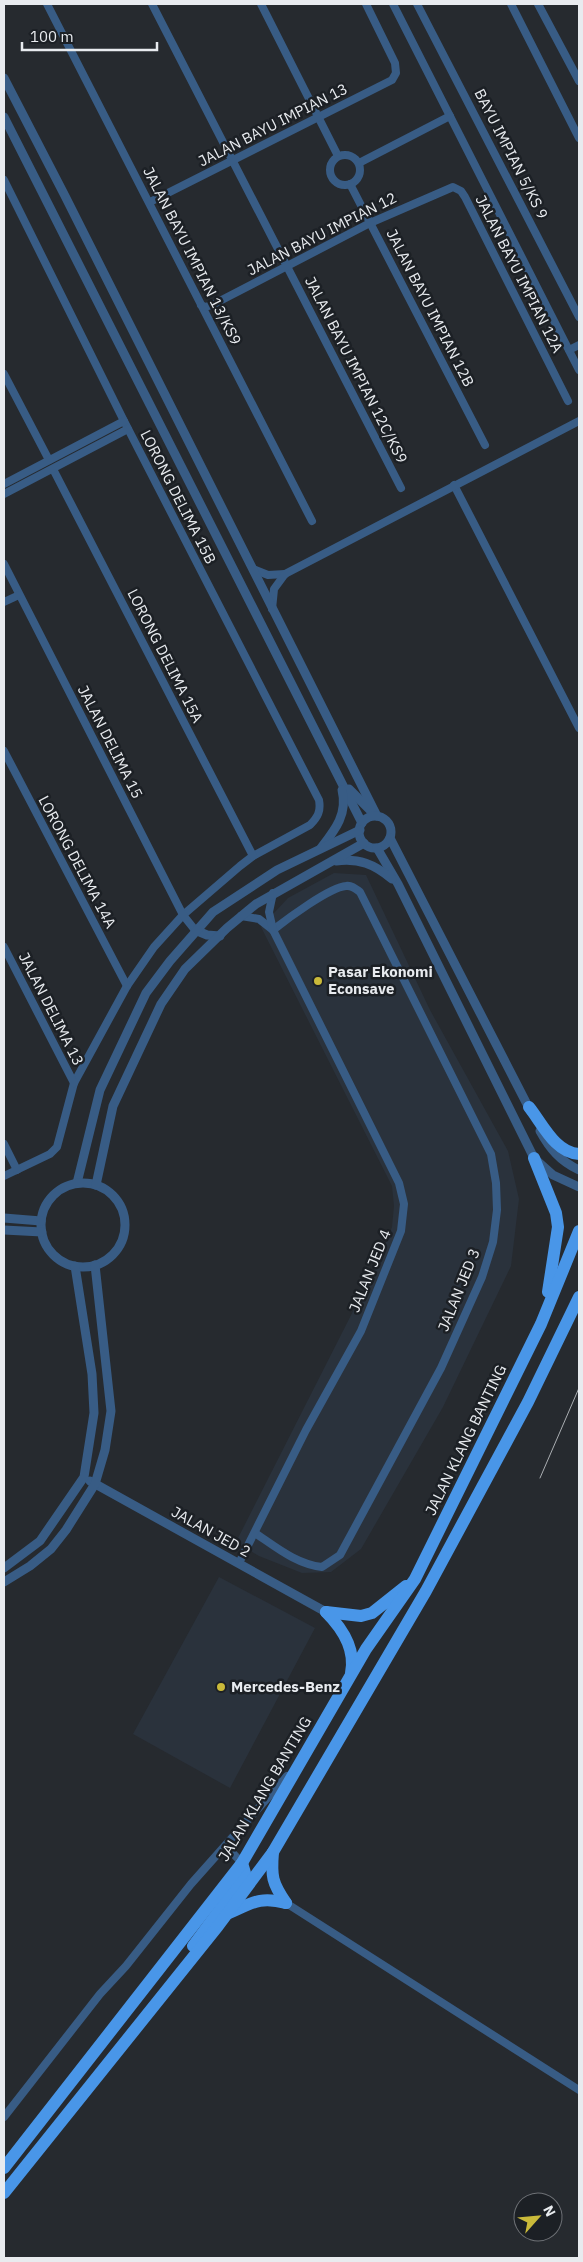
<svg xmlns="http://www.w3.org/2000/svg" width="583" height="2262" viewBox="0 0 583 2262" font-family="'IBM Plex Sans',sans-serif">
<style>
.built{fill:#2a323c}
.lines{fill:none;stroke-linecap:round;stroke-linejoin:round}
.minor{stroke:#385c85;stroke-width:8}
.tertiary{stroke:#385c85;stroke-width:9}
.trunk{stroke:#4996e8;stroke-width:12}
.tram{stroke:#aaaeb2;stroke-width:1}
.poi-dot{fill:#caba3a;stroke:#1c2025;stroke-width:2}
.labels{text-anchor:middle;stroke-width:5;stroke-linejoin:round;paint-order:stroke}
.street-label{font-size:15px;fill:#e8ebef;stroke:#1c2025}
.poi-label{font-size:15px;font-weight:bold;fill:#e8ebef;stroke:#1c2025;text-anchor:start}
</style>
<rect width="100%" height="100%" fill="#262a2f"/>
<!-- built -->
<g class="built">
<path d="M334,873L366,875L430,1010L508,1151L519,1199L511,1266L443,1407L361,1549L331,1572L302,1573L259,1556L236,1542L378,1262L392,1227L394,1206L392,1186L261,927L288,898Z"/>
<path d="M219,1577L315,1628L230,1788L133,1734Z"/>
</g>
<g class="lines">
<!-- minor -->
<g class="minor">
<path d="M47,4L312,521"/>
<path d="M152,4L401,488"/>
<path d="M261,4L338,156"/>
<path d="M393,4L579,370"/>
<path d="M417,4L579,317"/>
<path d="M511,4L579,138"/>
<path d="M538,4L579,81"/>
<circle cx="345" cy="170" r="15"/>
<path d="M359,163L450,116"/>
<path d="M4,180L124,421L319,800C321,811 318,817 310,825L253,856L240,866L183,915L154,947L127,986L74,1083L57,1147L50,1154L4,1176"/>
<path d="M350,184L485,445"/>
<path d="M150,202L392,80L396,73L395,63L366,4"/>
<path d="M201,305L205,307L212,305L370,223L453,187L461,191L465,197L568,401"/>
<path d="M569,350L579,345"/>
<path d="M4,374L49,460"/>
<path d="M53,469L253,856"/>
<path d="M4,484L124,421"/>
<path d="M454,485L579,728"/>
<path d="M4,494L128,429"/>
<path d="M4,564L183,915L195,930"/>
<path d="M253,569L268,575L285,574"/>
<path d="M4,602L19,595"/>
<path d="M272,609L274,589L285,574L579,421"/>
<path d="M4,751L127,986"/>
<path d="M241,916L259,919L273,930"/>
<path d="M4,947L74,1083"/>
<path d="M4,1144L17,1170"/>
<path d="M255,1533C276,1547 296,1564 322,1567L340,1555L441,1368L482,1277L493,1242L497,1210L496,1183L491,1154L360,892C356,889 352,885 346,886C330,887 287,919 273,930"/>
<path d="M239,1563L306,1430L361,1331L401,1231L404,1204L399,1183L273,930L269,912L273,893"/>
<path d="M226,1846L242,1863"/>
<path d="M286,1903L579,2090"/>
<path d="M4,2117L100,1994L126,1966L191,1884L287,1776"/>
</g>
<!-- tertiary -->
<g class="tertiary">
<path d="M4,78L64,194L377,816"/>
<path d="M4,117L362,823"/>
<path d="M349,789L373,813"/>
<circle cx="375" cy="832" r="16"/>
<path d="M390,838L531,1112"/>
<path d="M321,848C335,830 348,814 342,790"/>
<path d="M377,848L398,884L534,1158L553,1175L579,1187"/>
<path d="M336,861C359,858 374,864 392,879"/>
<path d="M195,930L207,935L220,936"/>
<path d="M540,1131C550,1149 560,1161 579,1170"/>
<path d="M77,1183L100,1090L146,993L170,961L213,912L277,870L360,830"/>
<circle cx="83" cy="1225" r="42"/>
<path d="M96,1185L113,1106L161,1004L185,969L227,928L256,904L364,843"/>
<path d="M4,1218L41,1221"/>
<path d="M4,1230L42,1232"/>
<path d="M90,1481L326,1612"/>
<path d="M4,1568L40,1541L84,1477L94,1413L92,1374L75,1266"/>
<path d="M4,1582L30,1566L51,1549L66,1530L95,1484L105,1450L111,1411L95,1265"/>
</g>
<!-- trunk -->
<g class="trunk">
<path d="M529,1107C542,1123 555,1153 579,1154"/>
<path d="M534,1158L556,1213L558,1227L548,1292"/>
<path d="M326,1612L361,1616L372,1613L406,1586"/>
<path d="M326,1612C342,1628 356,1649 351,1673"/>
<path d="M273,1852C271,1876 272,1883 286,1903"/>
<path d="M229,1913C252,1903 260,1896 286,1903"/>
<path d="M193,1946L241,1881L245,1873L242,1863"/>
<path d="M4,2168L242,1863L366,1649L415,1579L541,1324L579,1231"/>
<path d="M4,2193L218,1926L273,1852L426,1591L528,1402L579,1297"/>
</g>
<!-- tram -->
<path class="tram" d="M540,1478L579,1388"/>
</g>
<!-- markers -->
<g class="poi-dot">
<circle cx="318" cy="981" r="5"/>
<circle cx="221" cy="1687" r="5"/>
</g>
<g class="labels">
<!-- street labels -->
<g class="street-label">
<text transform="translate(273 125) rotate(-27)" y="5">JALAN BAYU IMPIAN 13</text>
<text transform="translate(511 154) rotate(63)" y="5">BAYU IMPIAN 5/KS 9</text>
<text transform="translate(322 234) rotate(-27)" y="5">JALAN BAYU IMPIAN 12</text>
<text transform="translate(192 256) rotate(63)" y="5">JALAN BAYU IMPIAN 13/KS9</text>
<text transform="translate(519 274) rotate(63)" y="5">JALAN BAYU IMPIAN 12A</text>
<text transform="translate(430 308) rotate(63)" y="5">JALAN BAYU IMPIAN 12B</text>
<text transform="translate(356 370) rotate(63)" y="5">JALAN BAYU IMPIAN 12C/KS9</text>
<text transform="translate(178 497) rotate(63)" y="5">LORONG DELIMA 15B</text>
<text transform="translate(165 656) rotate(63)" y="5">LORONG DELIMA 15A</text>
<text transform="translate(110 742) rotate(63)" y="5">JALAN DELIMA 15</text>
<text transform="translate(77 862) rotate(62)" y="5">LORONG DELIMA 14A</text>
<text transform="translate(51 1009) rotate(63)" y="5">JALAN DELIMA 13</text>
<text transform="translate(370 1271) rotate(-68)" y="5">JALAN JED 4</text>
<text transform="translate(459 1290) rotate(-68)" y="5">JALAN JED 3</text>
<text transform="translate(466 1440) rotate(-64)" y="5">JALAN KLANG BANTING</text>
<text transform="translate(211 1532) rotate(29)" y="5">JALAN JED 2</text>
<text transform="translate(265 1789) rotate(-59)" y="5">JALAN KLANG BANTING</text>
</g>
<!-- poi labels -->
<g class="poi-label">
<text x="328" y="977">Pasar Ekonomi<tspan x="328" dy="17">Econsave</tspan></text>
<text x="231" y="1692">Mercedes-Benz</text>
</g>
</g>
<!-- border -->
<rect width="583" height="2262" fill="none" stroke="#e8ebef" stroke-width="10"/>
<!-- north arrow -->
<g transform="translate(538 2217) rotate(63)"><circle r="24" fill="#1c2025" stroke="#6e7176"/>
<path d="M0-4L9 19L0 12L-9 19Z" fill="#caba3a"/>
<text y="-8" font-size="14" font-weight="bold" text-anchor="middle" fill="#e8ebef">N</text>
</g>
<!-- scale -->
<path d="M22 42v8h135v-8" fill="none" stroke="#e8ebef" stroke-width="2.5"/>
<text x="30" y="42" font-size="15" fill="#e8ebef" stroke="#1c2025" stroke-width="4" paint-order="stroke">100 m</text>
</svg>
